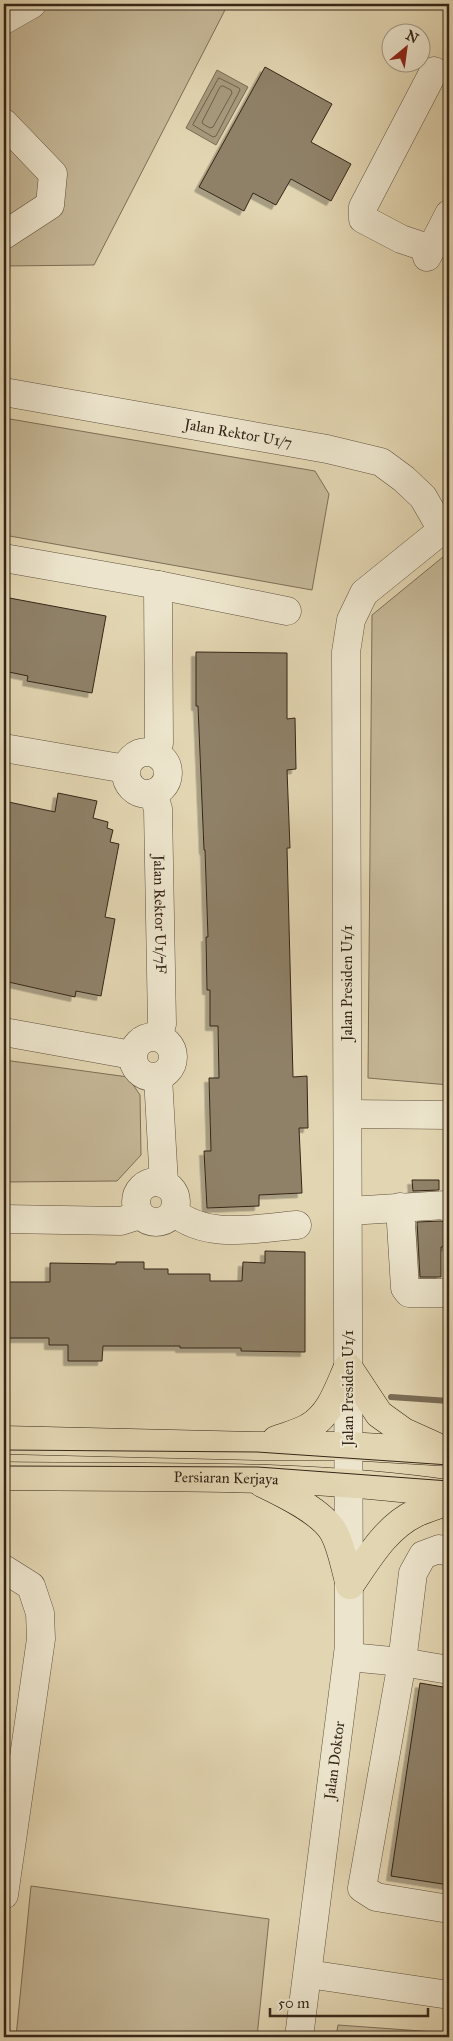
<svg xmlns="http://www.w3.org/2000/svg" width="453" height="2041" viewBox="0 0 453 2041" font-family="'IM FELL Great Primer',serif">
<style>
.green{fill:#c5b797;stroke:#7d6e58}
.water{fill:#a79a7d;stroke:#796c55}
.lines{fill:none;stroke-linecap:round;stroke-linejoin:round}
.shore{stroke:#6e604a;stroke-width:1}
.stream{stroke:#796c55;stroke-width:6}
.building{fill:#8f8168;stroke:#352618;filter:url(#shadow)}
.minor-casing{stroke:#60523e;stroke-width:29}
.major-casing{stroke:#352618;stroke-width:29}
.minor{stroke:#ece4cc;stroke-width:28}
.major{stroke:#e2d5b1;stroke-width:28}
.tram{stroke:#352618;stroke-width:1}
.labels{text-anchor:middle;stroke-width:4.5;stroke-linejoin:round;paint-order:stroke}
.street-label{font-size:15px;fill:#352618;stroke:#ece4cc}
</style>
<defs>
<filter id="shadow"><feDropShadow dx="-4.5" dy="4.5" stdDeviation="0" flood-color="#0004"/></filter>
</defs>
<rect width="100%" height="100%" fill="#e2d5b1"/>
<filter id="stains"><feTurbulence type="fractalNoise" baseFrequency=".004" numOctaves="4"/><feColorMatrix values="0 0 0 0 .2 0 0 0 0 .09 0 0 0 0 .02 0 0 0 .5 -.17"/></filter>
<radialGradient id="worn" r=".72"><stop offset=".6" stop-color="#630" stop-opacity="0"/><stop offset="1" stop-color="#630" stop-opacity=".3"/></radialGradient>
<!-- green -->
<g class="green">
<path d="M4,4H226L224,12L94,265L4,266Z"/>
<path d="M4,418L315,471L329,494L312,590L4,535Z"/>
<path d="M449,552V1085L368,1078L372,615Z"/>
<path d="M4,1060L128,1077L140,1095L141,1155L117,1181L4,1182Z"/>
<path d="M31,1886L269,1919L257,2037H16Z"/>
<path d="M338,2025L449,2033V2037H336Z"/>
</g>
<!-- water -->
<path class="water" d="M217,70L248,87L216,145L186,128Z"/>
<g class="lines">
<!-- shore -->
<g class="shore">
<path d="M219,78L239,88L240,90L216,136L213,137L193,125Z"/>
<path d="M223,86L231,90L232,93L213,127L210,128L203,124L202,122L220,87Z"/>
</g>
<!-- stream -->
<path class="stream" d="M391,1397L449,1401"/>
</g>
<!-- building -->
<g class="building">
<path d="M265,67L332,104L311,142L351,164L331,201L291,179L276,205L253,193L244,211L199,187Z"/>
<path d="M4,597L106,616L92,693L27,681L28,676L4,671Z"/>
<path d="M196,652L287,653V719L295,718L296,769L287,770L290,848H287L293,1077L307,1076L308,1128H299L302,1193L259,1195V1206L207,1208L204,1151H211L209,1078H219L218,1026H210V990H207L206,937H208L205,850H204L198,706H196Z"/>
<path d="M58,793L97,801L93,818L108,822L107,828L113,830L110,842L119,844L105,917L115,919L101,996L76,991L75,997L4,981V801L55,812Z"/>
<path d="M412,1180H439V1190L413,1191Z"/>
<path d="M441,1221L449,1223V1246L441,1247V1277H420L417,1222Z"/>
<path d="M265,1251L305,1252V1352L241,1351V1348H180V1346H103L102,1361H68V1345H49V1338H4V1282H50V1263L116,1264V1262H144V1269H168V1274H210V1281H242L243,1262L265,1263Z"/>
<path d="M420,1683L449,1688V1885L391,1876Z"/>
</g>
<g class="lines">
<!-- minor casing -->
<g class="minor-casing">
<g id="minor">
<path d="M4,20L32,4"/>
<path d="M4,123L53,174L50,205L4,235"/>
<path d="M431,249L401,239L363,219V207L434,71"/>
<path d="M427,257L449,214"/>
<path id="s1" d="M4,392L327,449L381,462L404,479L423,497L442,530"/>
<path d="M4,558L158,585L287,611"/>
<path d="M4,748L126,769"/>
<circle cx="147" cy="773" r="21"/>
<path d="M155,753L159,743L158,585"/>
<path id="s2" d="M153,793L158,809L162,1024L158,1037"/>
<path d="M4,1032L132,1055"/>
<circle cx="153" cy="1057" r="20"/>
<path d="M158,1077L164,1184"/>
<path d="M348,1114L449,1115"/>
<circle cx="156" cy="1202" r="20"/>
<path d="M400,1207L405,1288L409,1293H449"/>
<path d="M349,1211L446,1205L449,1208"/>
<path d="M174,1212C207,1240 257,1228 297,1225"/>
<path d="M4,1219L121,1221L140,1215"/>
<path d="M449,1552L439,1549L423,1555L413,1573L402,1662L362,1888L376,1897L449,1909"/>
<path d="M4,1569L31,1586L40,1613L41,1639L4,1895"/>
<path d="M349,1657L402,1662L449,1670"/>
<path d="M308,1974L449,1995"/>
<path id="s3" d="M299,2037L349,1646L346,652L351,620L364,593L442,530L449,528"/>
</g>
</g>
<!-- major casing -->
<g class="major-casing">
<g id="major">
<path d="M348,1367L379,1414L404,1432L435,1446"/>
<path d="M4,1440L259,1446H347L449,1452"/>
<path d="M276,1440C286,1436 300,1433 309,1427C331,1414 338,1389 348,1367"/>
<path id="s4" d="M4,1476C152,1478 302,1473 449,1494"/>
<path d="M262,1483C283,1493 323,1512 334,1533C342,1548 345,1568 350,1585"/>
<path d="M350,1585C368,1559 386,1527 416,1513C427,1508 438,1505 449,1501"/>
</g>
</g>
<!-- minor -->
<use href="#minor" class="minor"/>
<!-- major -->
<use href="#major" class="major"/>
<!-- tram -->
<g class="tram">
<path d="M4,1450L257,1452L449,1465"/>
<path d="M4,1466L258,1467L449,1481"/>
</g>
</g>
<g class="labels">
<!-- street labels -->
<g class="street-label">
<text dy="5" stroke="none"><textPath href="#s1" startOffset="238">Jalan Rektor U1/7</textPath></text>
<text dy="5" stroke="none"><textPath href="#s2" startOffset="122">Jalan Rektor U1/7F</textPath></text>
<text transform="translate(347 983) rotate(-90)" y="5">Jalan Presiden U1/1</text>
<text transform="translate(348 1388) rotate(-90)" y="5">Jalan Presiden U1/1</text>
<text dy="5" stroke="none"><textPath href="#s4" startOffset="222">Persiaran Kerjaya</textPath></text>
<text dy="5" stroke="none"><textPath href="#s3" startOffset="279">Jalan Doktor</textPath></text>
</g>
</g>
<!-- margin -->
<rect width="453" height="2041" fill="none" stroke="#e2d5b1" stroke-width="20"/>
<rect x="5" y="5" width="443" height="2031" fill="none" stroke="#352618" stroke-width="2.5"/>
<rect x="10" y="10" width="433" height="2021" fill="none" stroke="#352618"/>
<!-- north arrow -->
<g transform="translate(406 48) rotate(29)"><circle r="24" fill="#ece4cc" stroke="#a39884"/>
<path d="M0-4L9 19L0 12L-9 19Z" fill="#8f2418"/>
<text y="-8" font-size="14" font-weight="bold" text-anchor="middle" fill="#352618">N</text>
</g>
<!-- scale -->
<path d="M270 2008v8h158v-8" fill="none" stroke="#352618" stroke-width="2.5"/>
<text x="278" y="2008" font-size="15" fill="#352618" stroke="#ece4cc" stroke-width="4" paint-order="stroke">50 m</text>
<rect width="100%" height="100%" filter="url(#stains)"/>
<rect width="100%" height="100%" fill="url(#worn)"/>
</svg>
